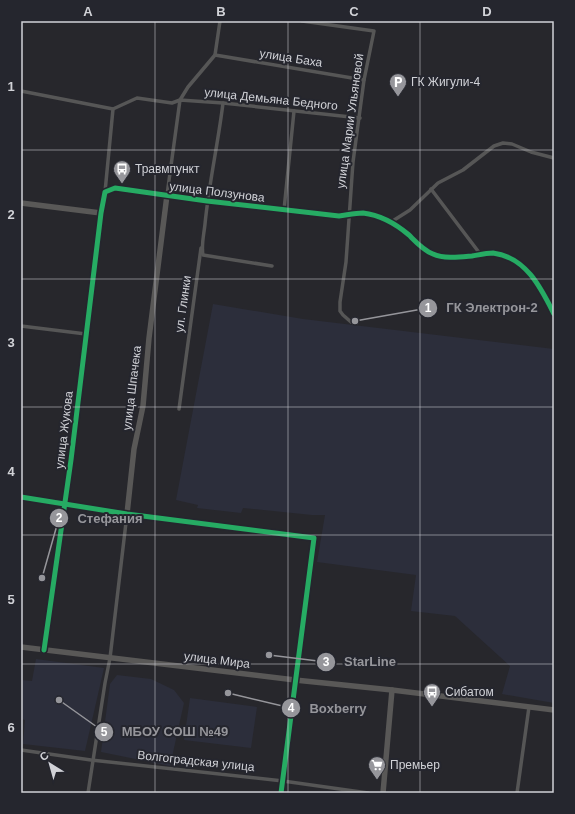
<svg xmlns="http://www.w3.org/2000/svg" width="575" height="814" viewBox="0 0 575 814" font-family="Arial,sans-serif">
<style>
.built{fill:#2c2e3b}
.lines{fill:none;stroke-linecap:round;stroke-linejoin:round}
.street{stroke:#565656;stroke-width:3.5}
.secondary{stroke:#595857;stroke-width:5.5}
.cycleway-casing{stroke:#25262e;stroke-width:8}
.cycleway{stroke:#26ab63;stroke-width:5}
.grid{fill:none;stroke:#d1d2d7;stroke-width:1;stroke-opacity:0.55}
.labels{text-anchor:middle;stroke-width:4;stroke-linejoin:round;paint-order:stroke}
.street-label{font-size:12px;fill:#d1d2d7;stroke:#25262e}
.poi-label{font-size:12px;fill:#d1d2d7;stroke:#25262e;text-anchor:start}
.leader{fill:none;stroke:#96969b;stroke-width:1.5}
.callout-dot{fill:#96969b;stroke:#25262e;stroke-width:1.5}
.mark-label{font-size:12px;text-anchor:middle;font-weight:bold;fill:#fff}
.callout-label{font-size:13px;text-anchor:middle;font-weight:bold;fill:#96969b;stroke:#25262e;stroke-width:4;stroke-linejoin:round;paint-order:stroke}
.neatline{fill:none;stroke:#d1d2d7;stroke-width:1.5}
.grid-label{font-size:13px;text-anchor:middle;font-weight:bold;fill:#d1d2d7}
</style>
<rect width="100%" height="100%" fill="#27272c"/>
<!-- built -->
<g class="built">
<path d="M213,304L303,319L554,349V703L502,694L510,666L455,616L411,611L416,575L317,562L325,515H312L243,508L241,513L197,508L198,505L176,500Z"/>
<path d="M36,659L104,668L85,751L23,744L25,720L21,719V680L32,681Z"/>
<path d="M117,675L151,679L174,690L184,703L170,766L101,752L110,684Z"/>
<path d="M190,698L257,707L251,748L184,740Z"/>
</g>
<g class="lines">
<!-- street -->
<g class="street">
<path d="M220,21L215,55L188,87L180,100L167,195L207,201L339,216L364,213L391,222L399,227L424,249L434,255L453,257L491,253L504,255L514,261L531,274L554,314"/>
<path d="M302,21L374,31L364,80L353,162L346,262L340,302V311L343,315L351,322"/>
<path d="M215,55L364,80"/>
<path d="M21,91L113,109L137,98L172,103L180,100L223,103L360,118"/>
<path d="M223,103C218,144 209,183 205,224C204,234 201,245 203,255L272,266"/>
<path d="M431,189L481,255"/>
<path d="M105,192L113,109"/>
<path d="M284,210L294,111"/>
<path d="M391,222L410,210L438,183L463,170L494,146L503,143L512,144L531,152L554,158"/>
<path d="M21,326L86,334"/>
<path d="M179,409L201,248"/>
<path d="M21,750L91,760L283,781L368,793"/>
<path d="M88,793L105,683L110,658L127,514"/>
<path d="M517,793L529,707"/>
</g>
<!-- secondary -->
<g class="secondary">
<path d="M21,203L101,213"/>
<path d="M21,497L127,514L314,538L281,793"/>
<path d="M21,647L295,680L392,690L554,710"/>
<path d="M44,650L71,460L101,213L105,192L115,188L167,195L149,338L143,406L134,449L127,514"/>
<path d="M383,793L392,690"/>
</g>
<!-- cycleway casing -->
<g class="cycleway-casing">
<g id="cycleway">
<path d="M21,497L127,514L314,538L281,793"/>
<path d="M44,650L71,460L101,213L105,192L115,188L207,201L339,216C347,215 355,213 363,213C380,215 396,224 409,235C416,242 423,250 433,254C444,259 460,257 472,256C478,255 486,253 493,253C526,257 541,288 554,314"/>
</g>
</g>
<!-- cycleway -->
<use href="#cycleway" class="cycleway"/>
</g>
<!-- grid -->
<path class="grid" d="M155,21V793M288,21V793M420,21V793M21,150H554M21,279H554M21,407H554M21,535H554M21,664H554"/>
<!-- icons -->
<defs>
<g id="parking-pin" transform="scale(0.9)"><path d="M0 17L-7.5 6A9.5 9.5 0 1 1 7.5 6Z" fill="#96969b" stroke="#25262e"/><path d="M-3.5-5.5H1a3.5 3.5 0 0 1 0 7H-1V5.5H-3.5ZM-1-3.4V-.6H.8a1.4 1.4 0 0 0 0-2.8Z" fill="#fff"/></g>
<g id="bus-pin" transform="scale(0.9)"><path d="M0 17L-7.5 6A9.5 9.5 0 1 1 7.5 6Z" fill="#96969b" stroke="#25262e"/><path d="M-5-6H5V4H4V6H2V4H-2V6H-4V4H-5ZM-3.5-4V0h7V-4ZM-3.5 1.2v1.5H-2V1.2ZM2 1.2v1.5H3.5V1.2Z" fill="#fff"/></g>
<g id="supermarket-pin" transform="scale(0.9)"><path d="M0 17L-7.5 6A9.5 9.5 0 1 1 7.5 6Z" fill="#96969b" stroke="#25262e"/><path d="M-6-5.5h2.5l.6 2H6L4.5 2H-2.5L-4.4-4H-6ZM-1.5 3.2a1.3 1.3 0 1 0 .1 0ZM3 3.2a1.3 1.3 0 1 0 .1 0Z" fill="#fff"/></g>
</defs>
<g fill-rule="evenodd">
<use href="#parking-pin" x="398" y="82"/>
<use href="#bus-pin" x="122" y="169"/>
<use href="#bus-pin" x="432" y="692"/>
<use href="#supermarket-pin" x="377" y="765"/>
</g>
<g class="labels">
<!-- street labels -->
<g class="street-label">
<text transform="translate(291 58) rotate(9)" y="4">улица Баха</text>
<text transform="translate(271 99) rotate(6)" y="4">улица Демьяна Бедного</text>
<text transform="translate(350 121) rotate(-82)" y="4">улица Марии Ульяновой</text>
<text transform="translate(217 192) rotate(7)" y="4">улица Ползунова</text>
<text transform="translate(183 304) rotate(-82)" y="4">ул. Глинки</text>
<text transform="translate(132 388) rotate(-83)" y="4">улица Шпачека</text>
<text transform="translate(64 430) rotate(-83)" y="4">улица Жукова</text>
<text transform="translate(217 660) rotate(7)" y="4">улица Мира</text>
<text transform="translate(196 761) rotate(6)" y="4">Волгоградская улица</text>
</g>
<!-- poi labels -->
<g class="poi-label">
<text x="411" y="86">ГК Жигули-4</text>
<text x="135" y="173">Травмпункт</text>
<text x="445" y="696">Сибатом</text>
<text x="390" y="769">Премьер</text>
</g>
</g>
<!-- callouts -->
<path class="leader" d="M355 321L428 308M42 578L59 518M269 655L326 662M228 693L291 708M59 700L104 732"/>
<g class="callout-dot">
<circle cx="355" cy="321" r="4"/>
<circle cx="42" cy="578" r="4"/>
<circle cx="269" cy="655" r="4"/>
<circle cx="228" cy="693" r="4"/>
<circle cx="59" cy="700" r="4"/>
<circle cx="428" cy="308" r="10"/>
<circle cx="59" cy="518" r="10"/>
<circle cx="326" cy="662" r="10"/>
<circle cx="291" cy="708" r="10"/>
<circle cx="104" cy="732" r="10"/>
</g>
<g class="mark-label">
<text x="428" y="312">1</text>
<text x="59" y="522">2</text>
<text x="326" y="666">3</text>
<text x="291" y="712">4</text>
<text x="104" y="736">5</text>
</g>
<g class="callout-label">
<text x="492" y="312">ГК Электрон-2</text>
<text x="110" y="523">Стефания</text>
<text x="370" y="666">StarLine</text>
<text x="338" y="713">Boxberry</text>
<text x="175" y="736">МБОУ СОШ №49</text>
</g>
<!-- border -->
<rect width="575" height="814" fill="none" stroke="#25262e" stroke-width="44"/>
<!-- north arrow -->
<g transform="translate(50 764) rotate(323)" stroke="#25262e" stroke-width="3" paint-order="stroke">
<path d="M0-3L7 15L0 10L-7 15Z" fill="#d1d2d7"/>
<text y="-6" font-size="11" font-weight="bold" text-anchor="middle" fill="#d1d2d7">С</text>
</g>
<rect x="22" y="22" width="531" height="770" class="neatline"/>
<g class="grid-label">
<text x="88" y="16">A</text>
<text x="221" y="16">B</text>
<text x="354" y="16">C</text>
<text x="487" y="16">D</text>
<text x="11" y="91">1</text>
<text x="11" y="219">2</text>
<text x="11" y="347">3</text>
<text x="11" y="476">4</text>
<text x="11" y="604">5</text>
<text x="11" y="732">6</text>
</g>
</svg>
